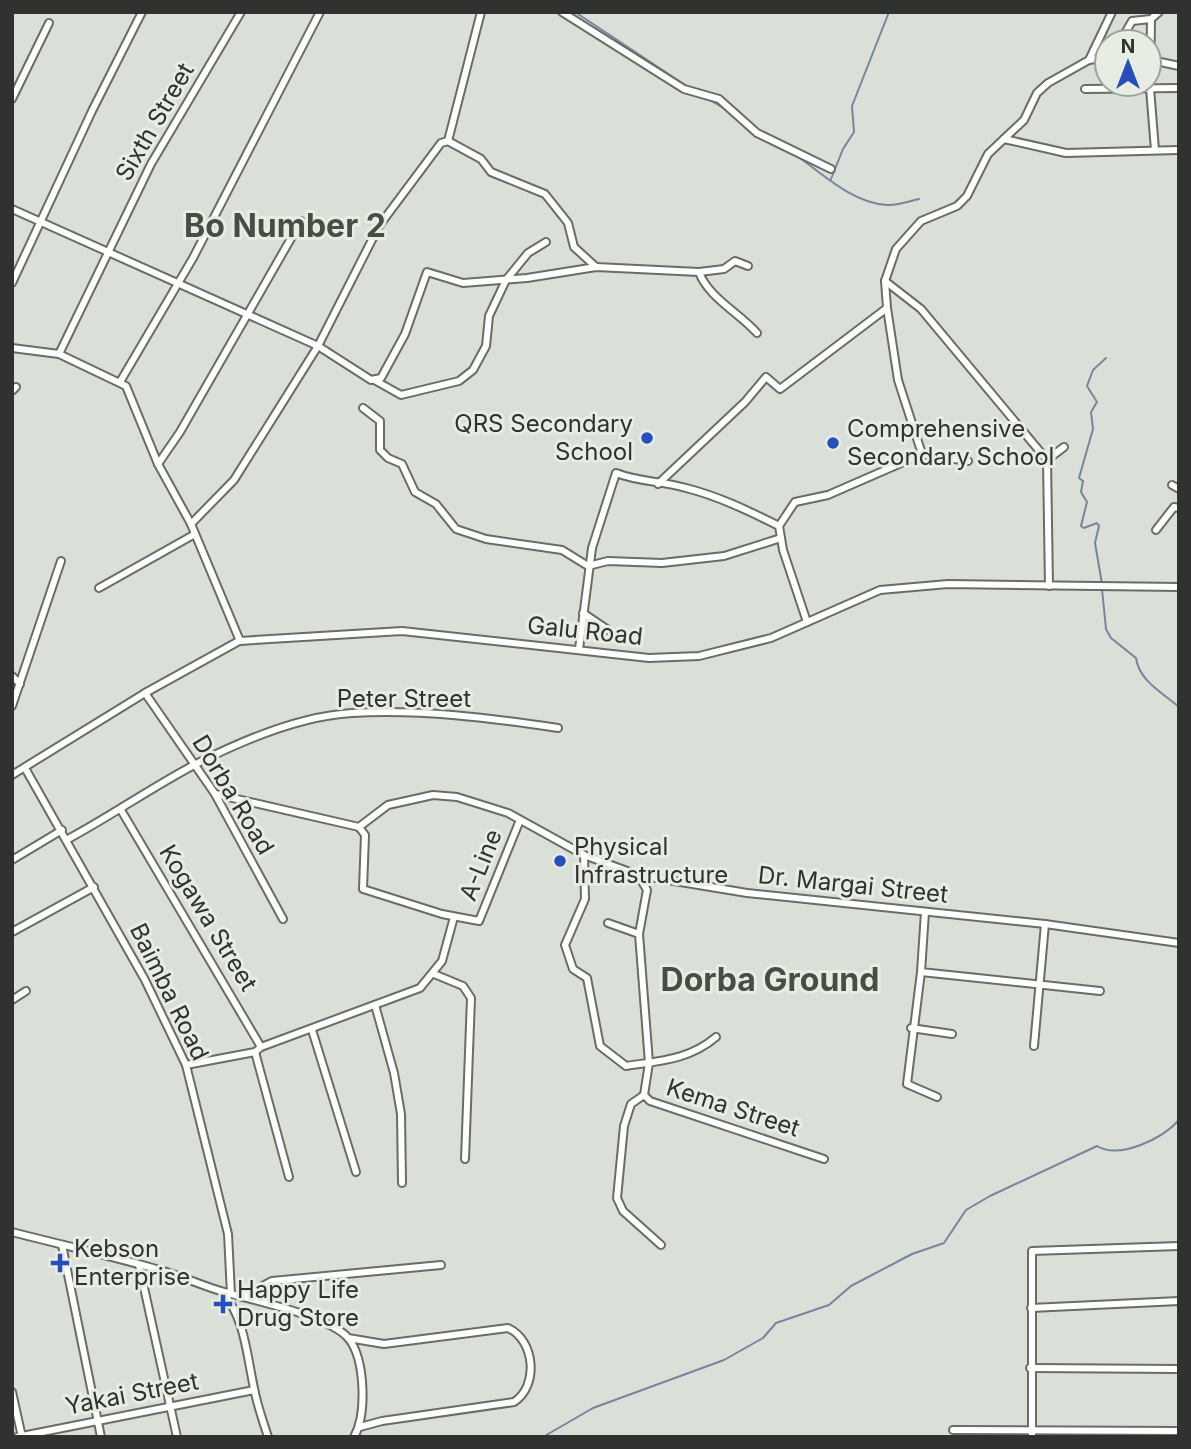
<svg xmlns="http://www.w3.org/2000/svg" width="1191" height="1449" viewBox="0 0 1191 1449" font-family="Inter,sans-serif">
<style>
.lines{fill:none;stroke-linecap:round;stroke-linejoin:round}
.stream{stroke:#77859d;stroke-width:2}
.minor-casing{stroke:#686d65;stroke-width:10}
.minor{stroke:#fff;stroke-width:6}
.poi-dot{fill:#264fbd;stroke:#e8ede4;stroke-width:2.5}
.labels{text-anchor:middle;stroke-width:6;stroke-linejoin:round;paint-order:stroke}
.street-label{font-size:24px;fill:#30322f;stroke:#e8ede4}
.poi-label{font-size:24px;fill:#30322f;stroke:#e8ede4;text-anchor:start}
.district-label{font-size:32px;font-weight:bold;fill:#484d45;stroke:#e8ede4}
</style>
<rect width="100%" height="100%" fill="#dae0d7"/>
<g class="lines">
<!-- stream -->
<g class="stream">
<path d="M575,12L688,87"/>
<path d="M708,99L727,110"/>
<path d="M796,155C822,174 853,203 887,205C897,206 910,201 919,199"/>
<path d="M831,179L843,149L854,132L852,106L889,12"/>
<path d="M1102,584L1095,543L1099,526L1097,523L1084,528L1081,526L1087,502L1081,492L1083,481L1079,478L1093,429L1091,412L1097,402L1087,386L1093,370L1106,358"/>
<path d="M1102,589L1106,629L1111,638L1136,658C1139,681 1163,693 1179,707"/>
<path d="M543,1437L593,1408L724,1360L763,1338L776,1323L829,1305L851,1286L912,1254L944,1243L966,1210L990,1196L1097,1146C1120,1160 1163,1138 1179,1120"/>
</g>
<!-- minor casing -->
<g class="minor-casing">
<g id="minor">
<path d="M562,12L684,89L719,99L757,133L831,169"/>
<path d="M1151,19L1150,88L1155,150"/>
<path d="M1120,42L1132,21L1151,19L1159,12"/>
<path d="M1151,56L1156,61L1179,66"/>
<path d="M1089,60L1107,57"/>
<path d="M1085,89L1179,88"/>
<path d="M12,99L49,23"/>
<path d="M1004,139L1066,153L1179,150"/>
<path d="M448,141L441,143L379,226L318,346L371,380L381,378L405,334L427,272L463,283L527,278L596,267L699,272C708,297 738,312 757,333"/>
<path d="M448,141L481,159L491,172L545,194L568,223L574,247L596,267"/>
<path d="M448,141L481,12"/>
<path d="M12,209L318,346L234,480L191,524"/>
<path d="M699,272L724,269L735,261L748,266"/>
<path d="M885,281L921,309L1047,460L1049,586"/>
<path d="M12,283L92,111L142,12"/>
<path d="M12,348L59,354L126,386L158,464L191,524L240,641"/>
<path d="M59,354L151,164L241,12"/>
<path d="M376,381L401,395L459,381L473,370L486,346L489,316L506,280L528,253L546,242"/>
<path d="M120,382L193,258L320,12"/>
<path d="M12,391L16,387"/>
<path d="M363,408L380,421V450L388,458L402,464L415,492L436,504L456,529L486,539L562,550L588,566L608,561L662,563L724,556L781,538"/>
<path d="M922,454L898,380L887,308L885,281L896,249L921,221L957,206L967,196L988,154L1024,120L1037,93L1048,83L1089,60L1112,12"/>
<path d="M922,454L968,461"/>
<path d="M1047,460L1064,447"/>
<path d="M158,464L180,432L301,221"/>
<path d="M658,484L745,402L766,377L780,389L887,308"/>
<path d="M1172,485L1179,489"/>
<path d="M1156,530L1174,507L1179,508"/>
<path d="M99,588L195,534"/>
<path d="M583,613L608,630"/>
<path d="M807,622L783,550L779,526L795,502L828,495L922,454"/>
<path d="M579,649L592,548L616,473C639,482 662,481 686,488C718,496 749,511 779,526"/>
<path d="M12,676L20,684"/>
<path d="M145,693L215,794L283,919"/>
<path d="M12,706L61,561"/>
<path d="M25,768L145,980L186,1065L228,1234L231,1294"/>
<path d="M12,775L145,693L239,641L402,631L649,658L699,656L771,638L880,590L948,584L1179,587"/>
<path d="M215,794L359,827L388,805L433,795L457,797L508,813L584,855L638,875L747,893L1045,924L1179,943"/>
<path d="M121,810L261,1047"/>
<path d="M359,827L365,835L363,889L442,914L479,921L520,820"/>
<path d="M68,839C111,816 152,787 196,764C243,740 299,716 352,713C420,709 491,718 558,728"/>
<path d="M584,855L585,899L565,945L573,969L587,978L600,1046L626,1066C659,1061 689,1060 716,1037"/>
<path d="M12,860L62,830"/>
<path d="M638,875L647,890L639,934"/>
<path d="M925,912L921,972L1100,991"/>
<path d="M608,923L639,934L649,1063L644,1095L650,1101L824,1159"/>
<path d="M12,932L94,887"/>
<path d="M921,972L907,1084L937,1097"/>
<path d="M434,974L463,986L471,998L465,1159"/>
<path d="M12,1000L26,991"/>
<path d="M375,1005L394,1073L401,1114L402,1183"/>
<path d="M911,1028L952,1034"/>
<path d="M312,1030L356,1172"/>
<path d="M1034,1046L1045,924"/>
<path d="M255,1052L289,1177"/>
<path d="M186,1065L255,1052L261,1047L420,988L442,961L454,917"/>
<path d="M644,1095L631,1104L624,1126L617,1198L623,1211L661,1245"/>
<path d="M12,1232C62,1245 113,1256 163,1271C184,1277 203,1286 224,1292C252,1300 331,1316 349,1339C365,1360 367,1414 354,1437"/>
<path d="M62,1245L101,1437"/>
<path d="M139,1265L177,1437"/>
<path d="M223,1293C245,1318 247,1357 254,1388C257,1405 263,1421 268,1437"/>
<path d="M242,1297L272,1281L441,1265"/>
<path d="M1031,1308L1179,1301"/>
<path d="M348,1338L384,1344L508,1328C535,1340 539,1386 514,1402L382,1421L360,1427"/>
<path d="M1030,1368L1179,1369"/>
<path d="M12,1392L22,1437"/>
<path d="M953,1430L1179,1431"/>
<path d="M17,1437L254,1390"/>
<path d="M1032,1437V1251L1179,1246"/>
</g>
</g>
<!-- minor -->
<use href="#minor" class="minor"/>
</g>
<!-- markers -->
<g class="poi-dot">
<circle cx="647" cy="438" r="7"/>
<circle cx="833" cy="443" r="7"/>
<circle cx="560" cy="861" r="7"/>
<path d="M56.5 1252.5h7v7h7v7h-7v7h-7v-7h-7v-7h7z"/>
<path d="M219.5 1293.5h7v7h7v7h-7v7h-7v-7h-7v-7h7z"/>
</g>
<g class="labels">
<!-- street labels -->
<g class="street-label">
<text transform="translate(155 122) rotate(-60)" y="8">Sixth Street</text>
<text transform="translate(585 631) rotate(6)" y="8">Galu Road</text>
<text x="404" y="707">Peter Street</text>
<text transform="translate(233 795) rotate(59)" y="8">Dorba Road</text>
<text transform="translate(481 865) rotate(-68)" y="8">A-Line</text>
<text transform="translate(853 885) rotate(6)" y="8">Dr. Margai Street</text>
<text transform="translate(208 918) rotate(59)" y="8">Kogawa Street</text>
<text transform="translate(169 992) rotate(64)" y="8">Baimba Road</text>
<text transform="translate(733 1108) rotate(18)" y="8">Kema Street</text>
<text transform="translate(132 1394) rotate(-11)" y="8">Yakai Street</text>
</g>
<!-- poi labels -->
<g class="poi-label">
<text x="633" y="432" text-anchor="end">QRS Secondary<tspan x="633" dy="28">School</tspan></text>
<text x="847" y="437">Comprehensive<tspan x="847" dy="28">Secondary School</tspan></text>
<text x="574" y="855">Physical<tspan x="574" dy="28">Infrastructure</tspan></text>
<text x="74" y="1257">Kebson<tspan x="74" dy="28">Enterprise</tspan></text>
<text x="237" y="1298">Happy Life<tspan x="237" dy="28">Drug Store</tspan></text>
</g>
<!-- district labels -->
<g class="district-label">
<text x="285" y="237">Bo Number 2</text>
<text x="770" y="991">Dorba Ground</text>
</g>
</g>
<!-- border -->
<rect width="1191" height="1449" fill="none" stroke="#30322f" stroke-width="28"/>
<!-- north arrow -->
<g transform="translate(1128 63)"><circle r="33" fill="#e8ede4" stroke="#9ea29c" stroke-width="2"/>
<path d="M0-5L12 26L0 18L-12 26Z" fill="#264fbd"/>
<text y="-10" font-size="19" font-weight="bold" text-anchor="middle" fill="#30322f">N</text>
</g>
</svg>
